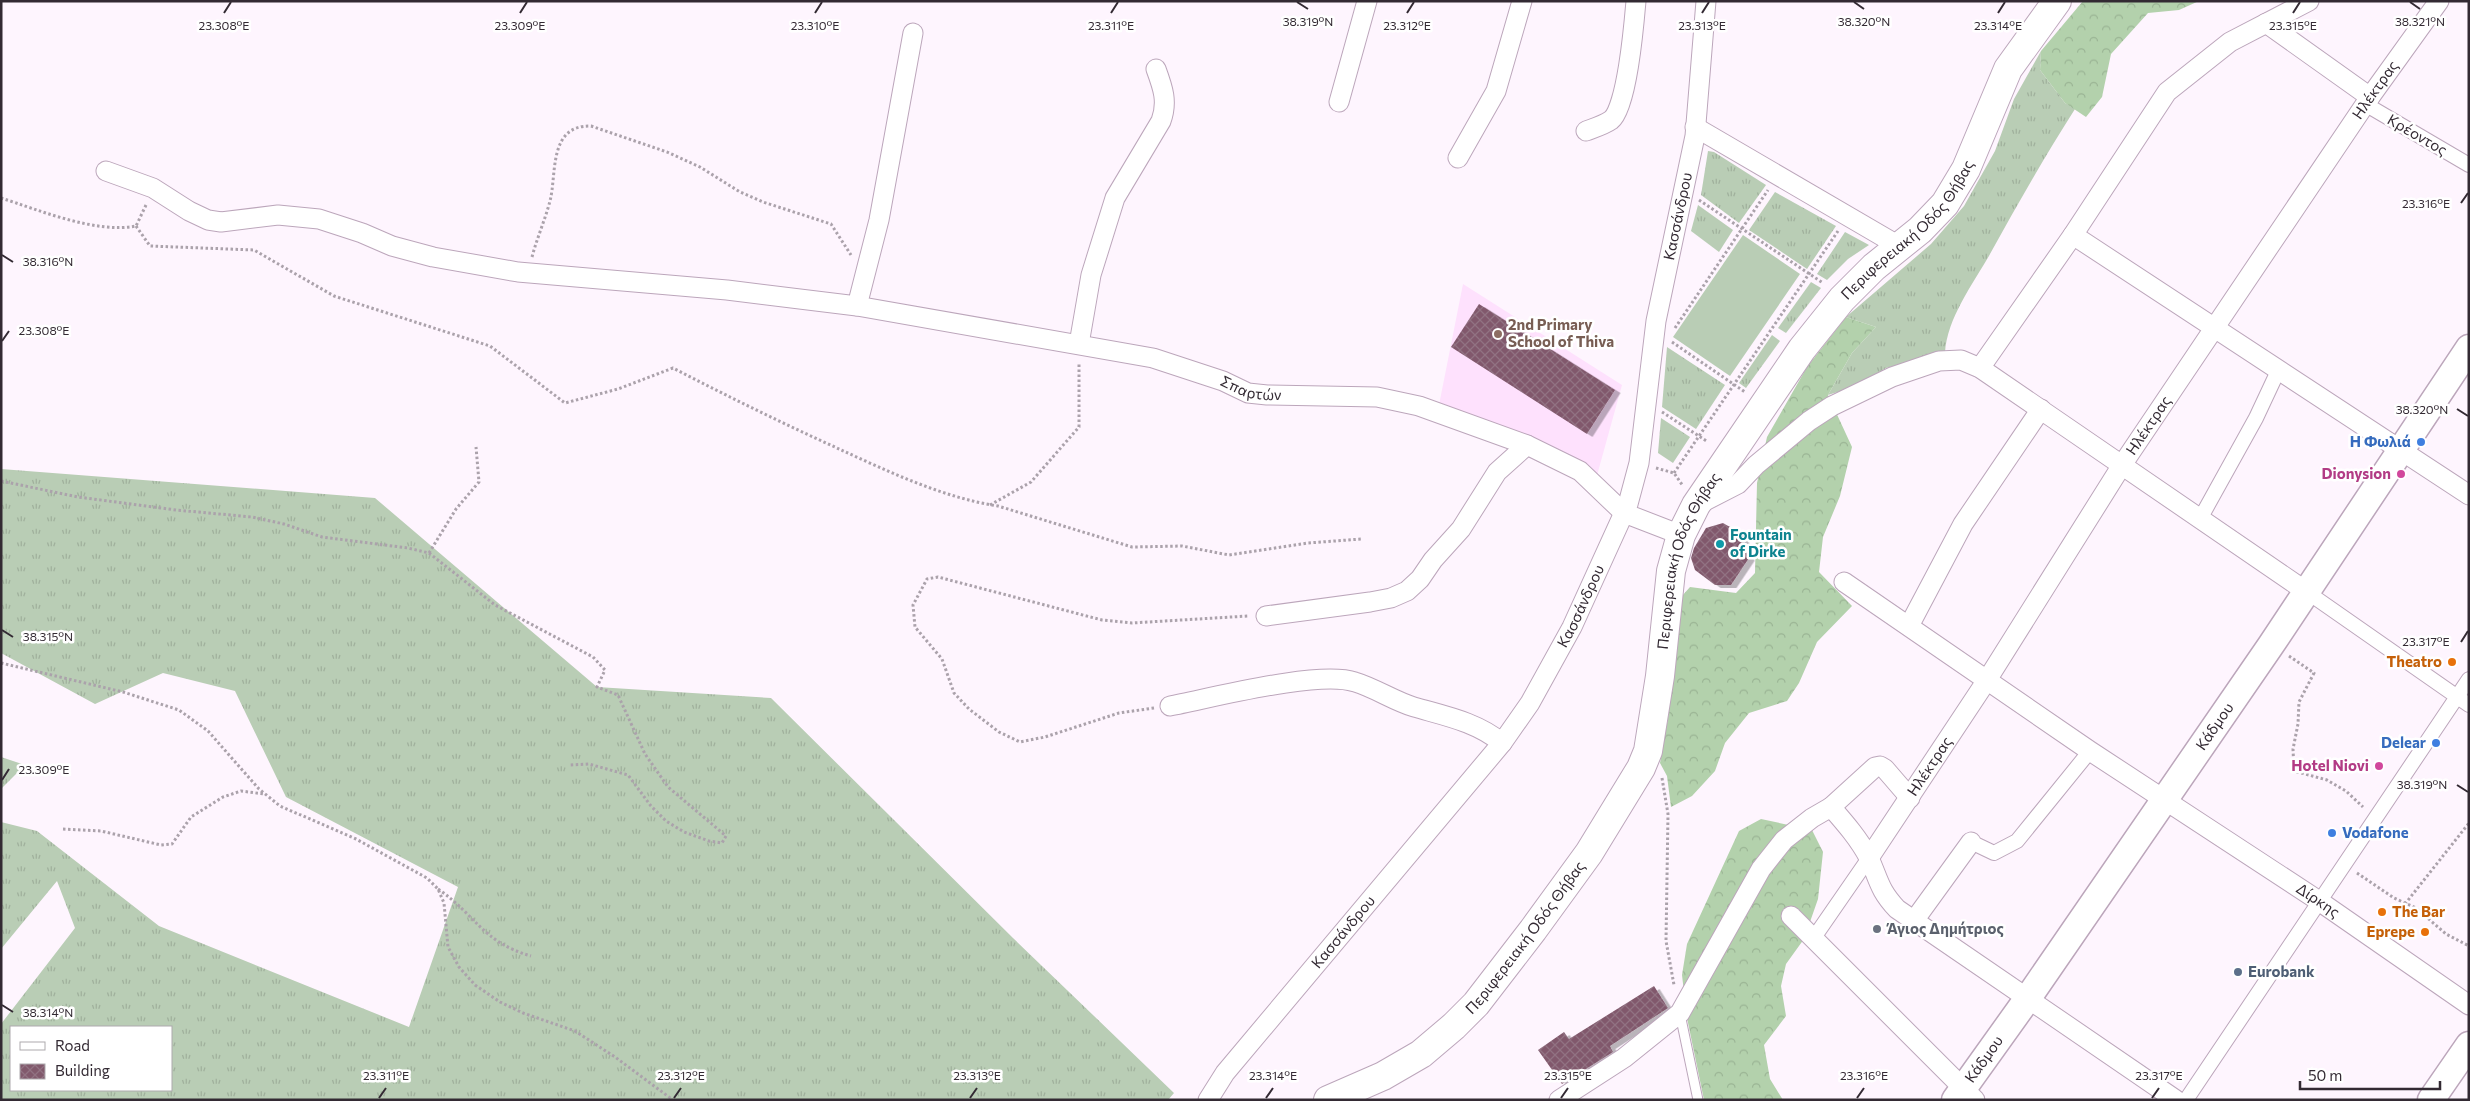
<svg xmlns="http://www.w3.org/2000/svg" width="2470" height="1101" viewBox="0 0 2470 1101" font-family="Commissioner,sans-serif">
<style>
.built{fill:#fee1fd}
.grass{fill:url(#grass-tufts);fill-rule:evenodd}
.forest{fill:url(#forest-crowns)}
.pitch{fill:#b9cdb5}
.building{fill:url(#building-cross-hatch);filter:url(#shadow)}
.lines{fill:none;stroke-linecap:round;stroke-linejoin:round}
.service-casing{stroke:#bca6bb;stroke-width:11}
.pedestrian-casing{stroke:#bca6bb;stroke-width:16}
.minor-casing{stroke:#bca6bb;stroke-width:21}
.secondary-casing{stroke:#bca6bb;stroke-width:29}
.primary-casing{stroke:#bca6bb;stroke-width:30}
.path{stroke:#aba2ab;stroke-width:3;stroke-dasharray:2.5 2.5;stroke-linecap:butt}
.service{stroke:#fff;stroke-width:9}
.pedestrian{stroke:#fff;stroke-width:14}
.minor{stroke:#fff;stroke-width:19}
.secondary{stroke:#fff;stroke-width:26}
.primary{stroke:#fff;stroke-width:28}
.ticks{fill:none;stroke:#332a33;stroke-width:2}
.education-dot{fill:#8d6e63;stroke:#fff;stroke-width:2}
.shop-dot{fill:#3f7fe0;stroke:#fff;stroke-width:2}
.hotel-dot{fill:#d1479c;stroke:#fff;stroke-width:2}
.culture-dot{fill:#0f9aa8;stroke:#fff;stroke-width:2}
.food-dot{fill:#e8710a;stroke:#fff;stroke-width:2}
.worship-dot{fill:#6b7280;stroke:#fff;stroke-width:2}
.service-dot{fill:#5c6f8a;stroke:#fff;stroke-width:2}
.labels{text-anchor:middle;stroke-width:5;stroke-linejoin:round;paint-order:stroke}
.street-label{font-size:15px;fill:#332a33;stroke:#fff}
.education-label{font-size:15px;font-weight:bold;fill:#785e54;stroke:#fff;text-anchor:start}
.shop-label{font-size:15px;font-weight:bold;fill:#366cbe;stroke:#fff;text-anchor:end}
.hotel-label{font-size:15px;font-weight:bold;fill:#b23c85;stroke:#fff;text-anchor:end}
.culture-label{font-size:15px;font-weight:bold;fill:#0d838f;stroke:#fff;text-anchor:start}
.food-label{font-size:15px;font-weight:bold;fill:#c56008;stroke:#fff;text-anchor:end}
.worship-label{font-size:15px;font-weight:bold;fill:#5b616d;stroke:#fff;text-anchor:start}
.service-label{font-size:15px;font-weight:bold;fill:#4e5e75;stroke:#fff;text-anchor:start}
.ticks-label{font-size:12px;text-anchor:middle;fill:#332a33;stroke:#fff;stroke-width:5;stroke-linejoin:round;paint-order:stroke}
</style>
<defs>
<pattern id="grass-tufts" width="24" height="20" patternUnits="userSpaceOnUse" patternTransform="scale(1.25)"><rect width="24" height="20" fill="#b9cdb5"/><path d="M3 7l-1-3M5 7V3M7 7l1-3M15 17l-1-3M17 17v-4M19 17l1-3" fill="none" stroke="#a0b09c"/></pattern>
<pattern id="forest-crowns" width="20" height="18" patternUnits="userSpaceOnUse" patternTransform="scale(1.25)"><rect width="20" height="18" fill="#b3d1ac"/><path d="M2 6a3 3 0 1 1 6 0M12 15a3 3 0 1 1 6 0" fill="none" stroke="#9ab494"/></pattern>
<pattern id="building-cross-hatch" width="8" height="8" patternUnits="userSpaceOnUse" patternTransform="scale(1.25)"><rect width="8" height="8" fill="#81596c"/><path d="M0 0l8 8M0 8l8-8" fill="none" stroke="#917282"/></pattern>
<filter id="shadow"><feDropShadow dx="5.5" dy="3" stdDeviation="0" flood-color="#0004"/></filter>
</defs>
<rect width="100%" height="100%" fill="#fef5fe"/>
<!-- built -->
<path class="built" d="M1463,284L1622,385L1596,479L1439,405Z"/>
<!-- grass -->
<g class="grass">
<path d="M2041,51L2040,70L2065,103L2075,109C2045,156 2017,205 1990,254C1973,284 1947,318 1945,353L1886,368L1857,386L1828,395L1852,353L1876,327L1846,317L1931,244L1964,206L1995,151L2014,99Z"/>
<path d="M1708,151L1714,152L1766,185L1739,223L1701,195Z"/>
<path d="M1775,192L1836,226L1807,269L1749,230Z"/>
<path d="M1698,205L1733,230L1719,252L1691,231Z"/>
<path d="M1845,232L1869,245L1848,259L1827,280L1817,274Z"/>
<path d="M1811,282L1821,288L1786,333L1778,328Z"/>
<path d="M1772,335L1780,341L1746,388L1739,383Z"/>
<path d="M1667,347L1725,385L1696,429L1662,407Z"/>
<path d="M1661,418L1690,437L1673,463L1658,453Z"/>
<path d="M1,469L375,498L597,687L771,698L1013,938L1174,1093L1168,1100H1V1024L75,928L57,881L1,949V822L37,831L159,926L409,1027L458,887L286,797L235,691L163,673L95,704L1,653ZM171,1027V1090H11V1027Z"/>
<path d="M1,757L25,765L1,789Z"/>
</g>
<!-- forest -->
<g class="forest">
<path d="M2083,1H2199L2179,10L2148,13L2111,54L2102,97L2086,117L2065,103L2040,70L2041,51Z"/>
<path d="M1846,317L1876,327L1852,353L1828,395L1852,447L1840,496L1823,537L1819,572L1852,606L1817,642L1799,683L1787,701L1749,713L1725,743L1715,771L1692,796L1671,807L1667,776L1660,763L1668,718L1678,616L1682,596L1690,587L1736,593L1755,573L1757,483L1767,437L1807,367Z"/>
<path d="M1761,819L1812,830L1823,852L1818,899L1804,939L1786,964L1781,986L1786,1016L1764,1045L1770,1079L1783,1100H1704L1687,1018L1682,975L1687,944L1739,831Z"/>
</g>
<!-- pitch -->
<path class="pitch" d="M1743,235L1800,274L1730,376L1673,337Z"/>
<!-- building -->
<g class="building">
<path d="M1479,304L1615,390L1587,434L1451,347Z"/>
<path d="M1723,523L1742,534L1749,558L1731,585H1715L1695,570L1691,558L1694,548L1706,528Z"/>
<path d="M1654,986L1668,1008L1610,1046L1613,1052L1562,1084L1538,1050L1564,1032L1569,1039Z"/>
</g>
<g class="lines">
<!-- service casing -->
<g class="service-casing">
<path id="service" d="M1680,1014L1698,1100"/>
</g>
<!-- pedestrian casing -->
<g class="pedestrian-casing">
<g id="pedestrian">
<path d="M2365,104L2469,165"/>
<path d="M2200,519L2256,418L2278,371"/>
<path d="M2307,592L2469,705"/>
<path d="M1971,842L1994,853L2017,841L2090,751"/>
<path d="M1813,939L1869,858"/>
<path d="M2186,1100L2469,679"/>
</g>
</g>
<!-- minor casing -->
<g class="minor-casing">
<g id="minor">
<path d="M2266,23L2370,97"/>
<path d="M1339,102L1367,1"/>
<path d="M1695,127L1899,246"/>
<path d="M1586,131C1594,128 1604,125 1611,120C1627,108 1634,24 1636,1"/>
<path d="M1458,158L1496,91L1522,1"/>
<path d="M106,171L153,188L189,211L208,220L221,222L278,215L319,219L362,233L392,246L433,257L518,272L727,290L857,306L879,220L913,33"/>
<path d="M2073,235L2469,495"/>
<path id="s1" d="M857,306L1153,358L1223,381L1248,393L1267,395L1377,397L1419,406L1527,445L1580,471L1624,513L1681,535"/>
<path d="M1079,344L1091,275L1115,198L1161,121C1168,102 1163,88 1156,69"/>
<path d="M1980,368L2073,235L2167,92L2230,42L2309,1"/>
<path d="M1699,504L1738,484L1756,465L1809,421L1832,406L1892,377L1939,361L1961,360L1980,368L2307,592"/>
<path id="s2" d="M1844,582L2090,751L2319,901L2469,1005"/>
<path d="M1266,616L1370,602L1391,598L1407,591L1420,579L1433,560L1461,529L1497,472L1527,445"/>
<path d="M1909,626L1963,524L2041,409"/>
<path d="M1170,706C1212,698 1318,670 1355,682C1375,688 1394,701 1414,707C1445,716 1477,722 1502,743"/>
<path d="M1831,807C1845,823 1859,839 1869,858C1879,880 1879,890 1897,909L2176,1100"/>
<path id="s3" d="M1869,858L1987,680L2122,465L2370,97L2439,1"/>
<path d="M1791,916L1975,1100"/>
<path d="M1913,922L1971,842"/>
<path id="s4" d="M1208,1100L1225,1073L1502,743L1530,703L1572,627L1628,504L1639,463L1656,321L1695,136L1706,1"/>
<path d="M1559,1100L1624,1058L1680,1013L1761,869L1784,840L1812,818L1831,807L1875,767L1880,766L1885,769L1910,798"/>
</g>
</g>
<!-- secondary casing -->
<g class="secondary-casing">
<g id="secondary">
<path id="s5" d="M1955,1100L2028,998L2271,645L2469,348"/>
<path d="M2431,1100L2469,1045"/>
</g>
</g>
<!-- primary casing -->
<g class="primary-casing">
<g id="primary">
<path id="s6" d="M1328,1100L1383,1076L1421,1054L1454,1026L1476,1004L1533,930L1589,853L1641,768L1648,751L1660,676L1671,571L1681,535L1696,505L1802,349L1842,299L1874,267L1920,230L1945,204L1966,169L2008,69L2057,1"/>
</g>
</g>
<!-- path -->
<g class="path">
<path d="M1,198C39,210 96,234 136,226L146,205"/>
<path d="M1699,200L1823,283"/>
<path d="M136,226L150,246L254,250L334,296L490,346L565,403L618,389L673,368C727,396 782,423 837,448C887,471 944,498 998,506L1132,547L1182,546L1229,555L1308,543L1361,539"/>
<path d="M532,257C537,238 545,220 550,201C557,174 548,125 591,126L667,152L700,167L740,192L763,202L831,224L851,255"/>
<path d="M1675,328L1768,190"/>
<path d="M1672,342L1745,392"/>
<path d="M1662,412L1708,442"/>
<path d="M1656,468L1674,473L1683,486"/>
<path d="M1674,473L1838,231"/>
<path d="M1,481L78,497L176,510L252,517L284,524L322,537L408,548L429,553L495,605L593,657L605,670L597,687L618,695L645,754L668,787L726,836L722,843L709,841L684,832L666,821L651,806L628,775L589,764L569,765"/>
<path d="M990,505L1031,482L1079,427V362"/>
<path d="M429,553L456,509L479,482L476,447"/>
<path d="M2289,656L2314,673L2299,702L2298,724L2293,749L2294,771L2327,780L2346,791L2363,807"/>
<path d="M1,663L123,692L179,710L208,731L259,789L280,806L356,839L427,878L438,889L444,903L448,947L459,967L475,985L500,1002L523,1013L575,1031L615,1057L673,1100"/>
<path d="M1154,708L1119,713L1045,737L1020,742L999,732L969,709L954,693L942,659L915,627L913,605L927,579L938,577L1102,620L1132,623L1248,616"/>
<path d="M1662,778L1668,814L1666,941L1674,985"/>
<path d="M63,829L101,831L161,845L172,844L191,817L223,797L241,791L264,794"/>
<path d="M2357,873L2394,898L2416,908L2446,934L2469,946"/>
<path d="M438,889C476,915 482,942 531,956"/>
<path d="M2405,904L2469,823"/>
</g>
<!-- service -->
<use href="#service" class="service"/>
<!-- pedestrian -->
<use href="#pedestrian" class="pedestrian"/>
<!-- minor -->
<use href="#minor" class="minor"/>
<!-- secondary -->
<use href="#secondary" class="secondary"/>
<!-- primary -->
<use href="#primary" class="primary"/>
</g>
<!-- ticks -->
<path class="ticks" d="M1297,2L1308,9M1854,2L1864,9M2410,2L2420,9M224,13L231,2M520,13L527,2M815,13L822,2M1111,13L1118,2M1407,13L1414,2M1702,13L1709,2M1998,13L2005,2M2293,13L2300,2M2461,203L2468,193M2,255L13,262M2,341L9,331M2457,409L2468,416M2,630L13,637M2461,642L2468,631M2,780L9,769M2457,785L2468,792M2,1005L13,1012M379,1098L386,1088M674,1098L681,1088M970,1098L977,1088M1266,1098L1273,1088M1561,1098L1568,1088M1857,1098L1864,1088M2152,1098L2159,1088"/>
<!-- markers -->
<circle class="education-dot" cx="1498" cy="334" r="5"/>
<g class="shop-dot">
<circle cx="2421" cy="442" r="5"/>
<circle cx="2436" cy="743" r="5"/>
<circle cx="2332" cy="833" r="5"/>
</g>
<g class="hotel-dot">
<circle cx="2401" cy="474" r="5"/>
<circle cx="2379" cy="766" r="5"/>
</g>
<circle class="culture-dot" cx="1720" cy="544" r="5"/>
<g class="food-dot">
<circle cx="2452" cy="662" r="5"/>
<circle cx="2382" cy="912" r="5"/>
<circle cx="2425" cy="932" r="5"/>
</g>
<circle class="worship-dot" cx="1877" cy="929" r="5"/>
<circle class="service-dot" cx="2238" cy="972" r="5"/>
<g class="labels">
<!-- street labels -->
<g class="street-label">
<text dy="5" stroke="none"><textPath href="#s3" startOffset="920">Ηλέκτρας</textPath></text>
<text transform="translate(2417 135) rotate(30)" y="5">Κρέοντος</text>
<text dy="5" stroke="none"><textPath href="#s4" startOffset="1026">Κασσάνδρου</textPath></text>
<text dy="5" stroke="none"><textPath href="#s6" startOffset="1086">Περιφερειακή Οδός Θήβας</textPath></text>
<text dy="5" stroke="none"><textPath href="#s1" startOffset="404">Σπαρτών</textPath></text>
<text dy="5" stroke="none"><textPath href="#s3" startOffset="515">Ηλέκτρας</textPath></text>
<text dy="5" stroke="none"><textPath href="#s6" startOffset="681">Περιφερειακή Οδός Θήβας</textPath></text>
<text dy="5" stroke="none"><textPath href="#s4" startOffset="621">Κασσάνδρου</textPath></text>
<text dy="5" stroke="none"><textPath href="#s5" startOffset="455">Κάδμου</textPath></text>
<text dy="5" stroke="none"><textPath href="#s3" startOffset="110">Ηλέκτρας</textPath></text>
<text dy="5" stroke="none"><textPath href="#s2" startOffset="571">Δίρκης</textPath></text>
<text dy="5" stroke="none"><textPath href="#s4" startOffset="216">Κασσάνδρου</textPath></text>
<text dy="5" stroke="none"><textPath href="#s6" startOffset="261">Περιφερειακή Οδός Θήβας</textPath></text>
<text dy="5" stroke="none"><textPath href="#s5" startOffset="50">Κάδμου</textPath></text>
</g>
<!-- education labels -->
<g class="education-label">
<text x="1508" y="330">2nd Primary<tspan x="1508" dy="17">School of Thiva</tspan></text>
</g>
<!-- shop labels -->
<g class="shop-label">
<text x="2411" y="447">Η Φωλιά</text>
<text x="2426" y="748">Delear</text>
<text x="2342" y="838" text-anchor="start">Vodafone</text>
</g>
<!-- hotel labels -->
<g class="hotel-label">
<text x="2391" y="479">Dionysion</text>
<text x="2369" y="771">Hotel Niovi</text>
</g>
<!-- culture labels -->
<g class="culture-label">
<text x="1730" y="540">Fountain<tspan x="1730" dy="17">of Dirke</tspan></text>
</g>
<!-- food labels -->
<g class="food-label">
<text x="2442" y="667">Theatro</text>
<text x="2392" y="917" text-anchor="start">The Bar</text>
<text x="2415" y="937">Eprepe</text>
</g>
<!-- worship labels -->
<g class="worship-label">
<text x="1887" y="934">Άγιος Δημήτριος</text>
</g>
<!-- service labels -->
<g class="service-label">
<text x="2248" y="977">Eurobank</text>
</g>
</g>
<g class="ticks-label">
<text x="2420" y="26">38.321°N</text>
<text x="1308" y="26">38.319°N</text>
<text x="1864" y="26">38.320°N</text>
<text x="224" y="30">23.308°E</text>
<text x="520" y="30">23.309°E</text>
<text x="815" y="30">23.310°E</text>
<text x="1111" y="30">23.311°E</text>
<text x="1407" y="30">23.312°E</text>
<text x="1702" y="30">23.313°E</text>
<text x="1998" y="30">23.314°E</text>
<text x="2293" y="30">23.315°E</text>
<text x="2426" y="208">23.316°E</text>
<text x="48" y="266">38.316°N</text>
<text x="44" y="335">23.308°E</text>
<text x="2422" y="414">38.320°N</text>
<text x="48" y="641">38.315°N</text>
<text x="2426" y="646">23.317°E</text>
<text x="44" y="774">23.309°E</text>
<text x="2422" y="789">38.319°N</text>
<text x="48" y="1017">38.314°N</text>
<text x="386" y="1080">23.311°E</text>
<text x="681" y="1080">23.312°E</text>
<text x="977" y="1080">23.313°E</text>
<text x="1273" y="1080">23.314°E</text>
<text x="1568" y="1080">23.315°E</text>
<text x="1864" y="1080">23.316°E</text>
<text x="2159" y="1080">23.317°E</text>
</g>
<!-- border -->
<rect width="2470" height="1101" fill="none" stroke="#332a33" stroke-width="5"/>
<!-- legend -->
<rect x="10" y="1026" width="162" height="65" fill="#ffffff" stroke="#adaaad"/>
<rect x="20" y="1042" width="25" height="8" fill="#ffffff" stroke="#adaaad"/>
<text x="55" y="1051" font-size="15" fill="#332a33">Road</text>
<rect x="20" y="1064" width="25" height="15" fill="url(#building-cross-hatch)" stroke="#adaaad"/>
<text x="55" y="1076" font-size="15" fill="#332a33">Building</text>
<!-- scale -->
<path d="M2300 1081v8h140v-8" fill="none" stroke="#332a33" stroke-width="2.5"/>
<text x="2308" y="1081" font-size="15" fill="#332a33" stroke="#ffffff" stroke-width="4" paint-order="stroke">50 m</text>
</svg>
